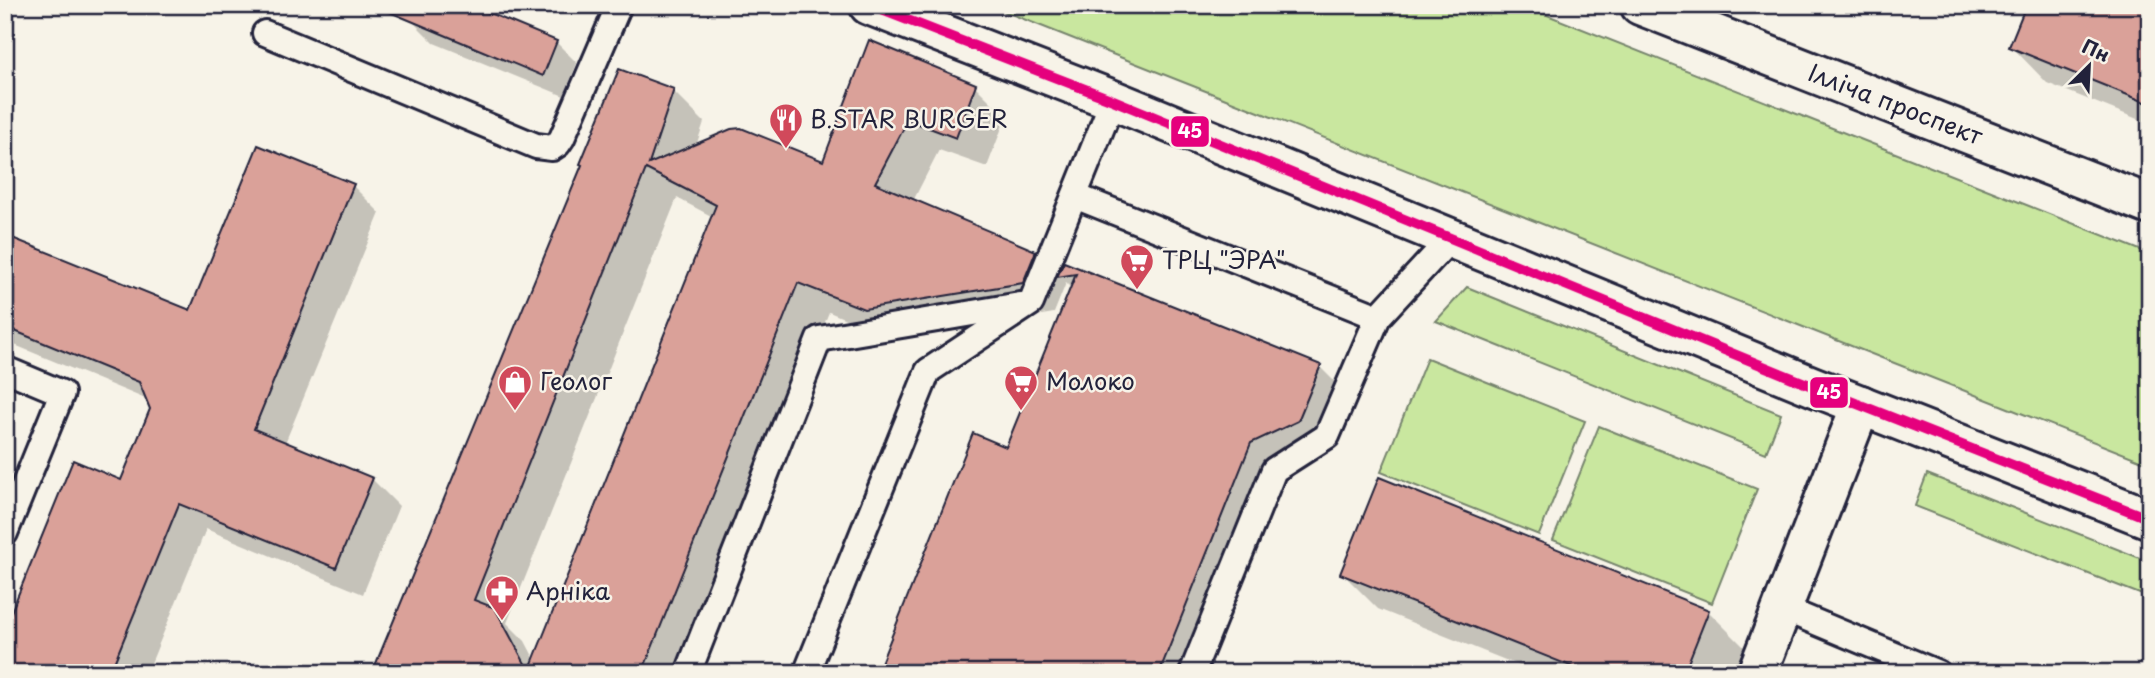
<svg xmlns="http://www.w3.org/2000/svg" width="2155" height="678" viewBox="0 0 2155 678" font-family="'Playpen Sans',sans-serif">
<style>
.green{fill:#c9e79f;stroke:#76846d;stroke-width:2}
.shadow{fill:#0003;fill-rule:evenodd}
.building{fill:#daa199;stroke:#22223b;stroke-width:2;fill-rule:evenodd}
.lines{fill:none;stroke-linecap:round;stroke-linejoin:round}
.service-casing{stroke:#22223b;stroke-width:30}
.tertiary-casing{stroke:#22223b;stroke-width:44}
.secondary-casing{stroke:#22223b;stroke-width:44}
.service{stroke:#f7f3e8;stroke-width:24}
.tertiary{stroke:#f7f3e8;stroke-width:38}
.secondary{stroke:#f7f3e8;stroke-width:38}
.bus-1-casing{stroke:#f7f3e8;stroke-width:16}
.bus-1{stroke:#e5007d;stroke-width:10}
.labels{text-anchor:middle;stroke-width:5;stroke-linejoin:round;paint-order:stroke}
.street-label{font-size:24px;fill:#22223b;stroke:#f7f3e8}
.poi-label{font-size:24px;fill:#22223b;stroke:#f7f3e8;text-anchor:start}
.line-badge{stroke:#f7f3e8;stroke-width:2.5}
.badge-label{font-size:19px;text-anchor:middle;font-weight:bold;fill:#fff}
</style>
<rect width="100%" height="100%" fill="#f7f3e8"/>
<filter id="ink" filterUnits="userSpaceOnUse"><feTurbulence type="fractalNoise" baseFrequency=".0143" numOctaves="2"/><feDisplacementMap in="SourceGraphic" scale="14" xChannelSelector="R" yChannelSelector="G"/><feConvolveMatrix kernelMatrix="1 2 1 2 8 2 1 2 1" color-interpolation-filters="sRGB"/></filter>
<g filter="url(#ink)">
<!-- green -->
<g class="green">
<path d="M988,5H1522L2150,254V464Z"/>
<path d="M1467,287L1781,414L1766,453L1436,321Z"/>
<path d="M1427,358L1585,421L1539,535L1381,472Z"/>
<path d="M1599,426L1757,489L1712,603L1553,540Z"/>
<path d="M1927,474L2150,562V598L1915,506Z"/>
</g>
<!-- shadow -->
<g class="shadow">
<path d="M2150,11V124L2047,83L2012,47Z"/>
<path d="M412,21L556,42L577,63L564,96L434,43Z"/>
<path d="M870,42L975,86L1006,117L987,167L939,150L913,201L1035,252L1060,277L1065,264L1320,367L1341,388L1319,442L1272,464L1189,673H879L1007,449L1072,289L1066,283L1054,313L895,339L829,312L684,673H374L673,91L704,122L696,146L824,164ZM677,198L713,217L535,660L525,641L507,623Z"/>
<path d="M353,186L380,213L285,443L372,479L399,506L363,594L206,529L147,673H5L122,482L152,409L148,400L5,341V236L191,312Z"/>
<path d="M1342,573L1708,611L1744,647L1734,673H1538L1378,609Z"/>
</g>
<!-- building -->
<g class="building">
<path d="M373,5H470L557,41L543,76Z"/>
<path d="M2026,5H2150V104L2009,47Z"/>
<path d="M869,40L976,84L956,138L908,120L875,183L1036,251L1023,283L864,309L798,283L642,673H372L582,165L580,164L619,69L674,89L649,164L731,129L741,128L823,161ZM646,169L716,205L529,671L495,608L474,600Z"/>
<path d="M258,145L354,184L254,429L373,478L336,568L179,504L110,673H5V627L73,460L121,480L150,409L139,382L5,327V235L190,310Z"/>
<path d="M1064,262L1321,365L1298,421L1251,443L1159,673H877L973,433L1006,447L1076,274L1057,277Z"/>
<path d="M1379,477L1709,610L1684,673H1588L1340,574Z"/>
</g>
<g class="lines">
<!-- service casing -->
<g class="service-casing">
<g id="service">
<path d="M265,33L536,146L552,148L558,144L562,138L619,5"/>
<path d="M1075,196L1378,317L1451,238"/>
<path d="M5,369L62,393L5,533"/>
<path d="M1782,608L1938,673"/>
<path d="M807,671L928,371L1031,303L1113,100"/>
<path d="M688,673L819,339L1020,305"/>
<path d="M1192,673L1274,470L1327,436L1378,317"/>
</g>
</g>
<!-- tertiary casing -->
<g class="tertiary-casing">
<path id="tertiary" d="M1757,673L1861,405"/>
</g>
<!-- secondary casing -->
<g class="secondary-casing">
<g id="secondary">
<path d="M869,5L1113,100L1812,386L2150,519"/>
<path d="M1640,5L2150,205"/>
</g>
</g>
<!-- service -->
<use href="#service" class="service"/>
<!-- tertiary -->
<use href="#tertiary" class="tertiary"/>
<!-- secondary -->
<use href="#secondary" class="secondary"/>
<!-- bus-1 casing -->
<g class="bus-1-casing">
<path id="bus-1" d="M869,5L1113,100L1812,386L2150,519"/>
</g>
<!-- bus-1 -->
<use href="#bus-1" class="bus-1"/>
</g>
</g>
<!-- icons -->
<defs>
<g id="restaurant-pin" transform="scale(1.75)"><path d="M0 17L-7.5 6A9.5 9.5 0 1 1 7.5 6Z" fill="#d1495b" stroke="#f7f3e8"/><path d="M-5-6h1v4h1v-4h1v4h1v-4h1v5L-1.5 .5V6h-2V.5L-5-1ZM5-6V6H3V1.5H1.5Q1.5-4 5-6Z" fill="#fff"/></g>
<g id="supermarket-pin" transform="scale(1.75)"><path d="M0 17L-7.5 6A9.5 9.5 0 1 1 7.5 6Z" fill="#d1495b" stroke="#f7f3e8"/><path d="M-6-5.5h2.5l.6 2H6L4.5 2H-2.5L-4.4-4H-6ZM-1.5 3.2a1.3 1.3 0 1 0 .1 0ZM3 3.2a1.3 1.3 0 1 0 .1 0Z" fill="#fff"/></g>
<g id="shop-pin" transform="scale(1.75)"><path d="M0 17L-7.5 6A9.5 9.5 0 1 1 7.5 6Z" fill="#d1495b" stroke="#f7f3e8"/><path d="M-5-2.5h2.3a2.7 3.5 0 0 1 5.4 0H5L5.5 6h-11ZM-1.5-2.5h3a1.5 2.3 0 0 0-3 0Z" fill="#fff"/></g>
<g id="pharmacy-pin" transform="scale(1.75)"><path d="M0 17L-7.5 6A9.5 9.5 0 1 1 7.5 6Z" fill="#d1495b" stroke="#f7f3e8"/><path d="M-2-6h4v4h4v4h-4v4h-4v-4h-4v-4h4Z" fill="#fff"/></g>
</defs>
<g fill-rule="evenodd">
<use href="#restaurant-pin" x="786" y="120"/>
<use href="#supermarket-pin" x="1137" y="261"/>
<use href="#shop-pin" x="515" y="382"/>
<use href="#supermarket-pin" x="1021" y="382"/>
<use href="#pharmacy-pin" x="502" y="592"/>
</g>
<g class="labels">
<!-- street labels -->
<g class="street-label">
<text transform="translate(1895 105) rotate(21)" y="8">Ілліча проспект</text>
</g>
<!-- poi labels -->
<g class="poi-label">
<text x="810" y="128">B.STAR BURGER</text>
<text x="1162" y="269">ТРЦ "ЭРА"</text>
<text x="540" y="390">Геолог</text>
<text x="1046" y="390">Молоко</text>
<text x="526" y="600">Арніка</text>
</g>
</g>
<g class="line-badge">
<rect x="1170" y="115" width="40" height="33" rx="7" fill="#e5007d"/>
<rect x="1809" y="376" width="40" height="33" rx="7" fill="#e5007d"/>
</g>
<g class="badge-label">
<text x="1190" y="138">45</text>
<text x="1829" y="399">45</text>
</g>
<!-- margin -->
<rect width="2155" height="678" fill="none" stroke="#f7f3e8" stroke-width="28"/>
<rect x="14" y="14" width="2127" height="650" fill="none" stroke="#22223b" stroke-width="2.5" filter="url(#ink)"/>
<!-- north arrow -->
<g transform="translate(2089 66) rotate(24)" stroke="#f7f3e8" stroke-width="5" paint-order="stroke">
<path d="M0-5L12 26L0 18L-12 26Z" fill="#22223b"/>
<text y="-10" font-size="19" font-weight="bold" text-anchor="middle" fill="#22223b">Пн</text>
</g>
</svg>
